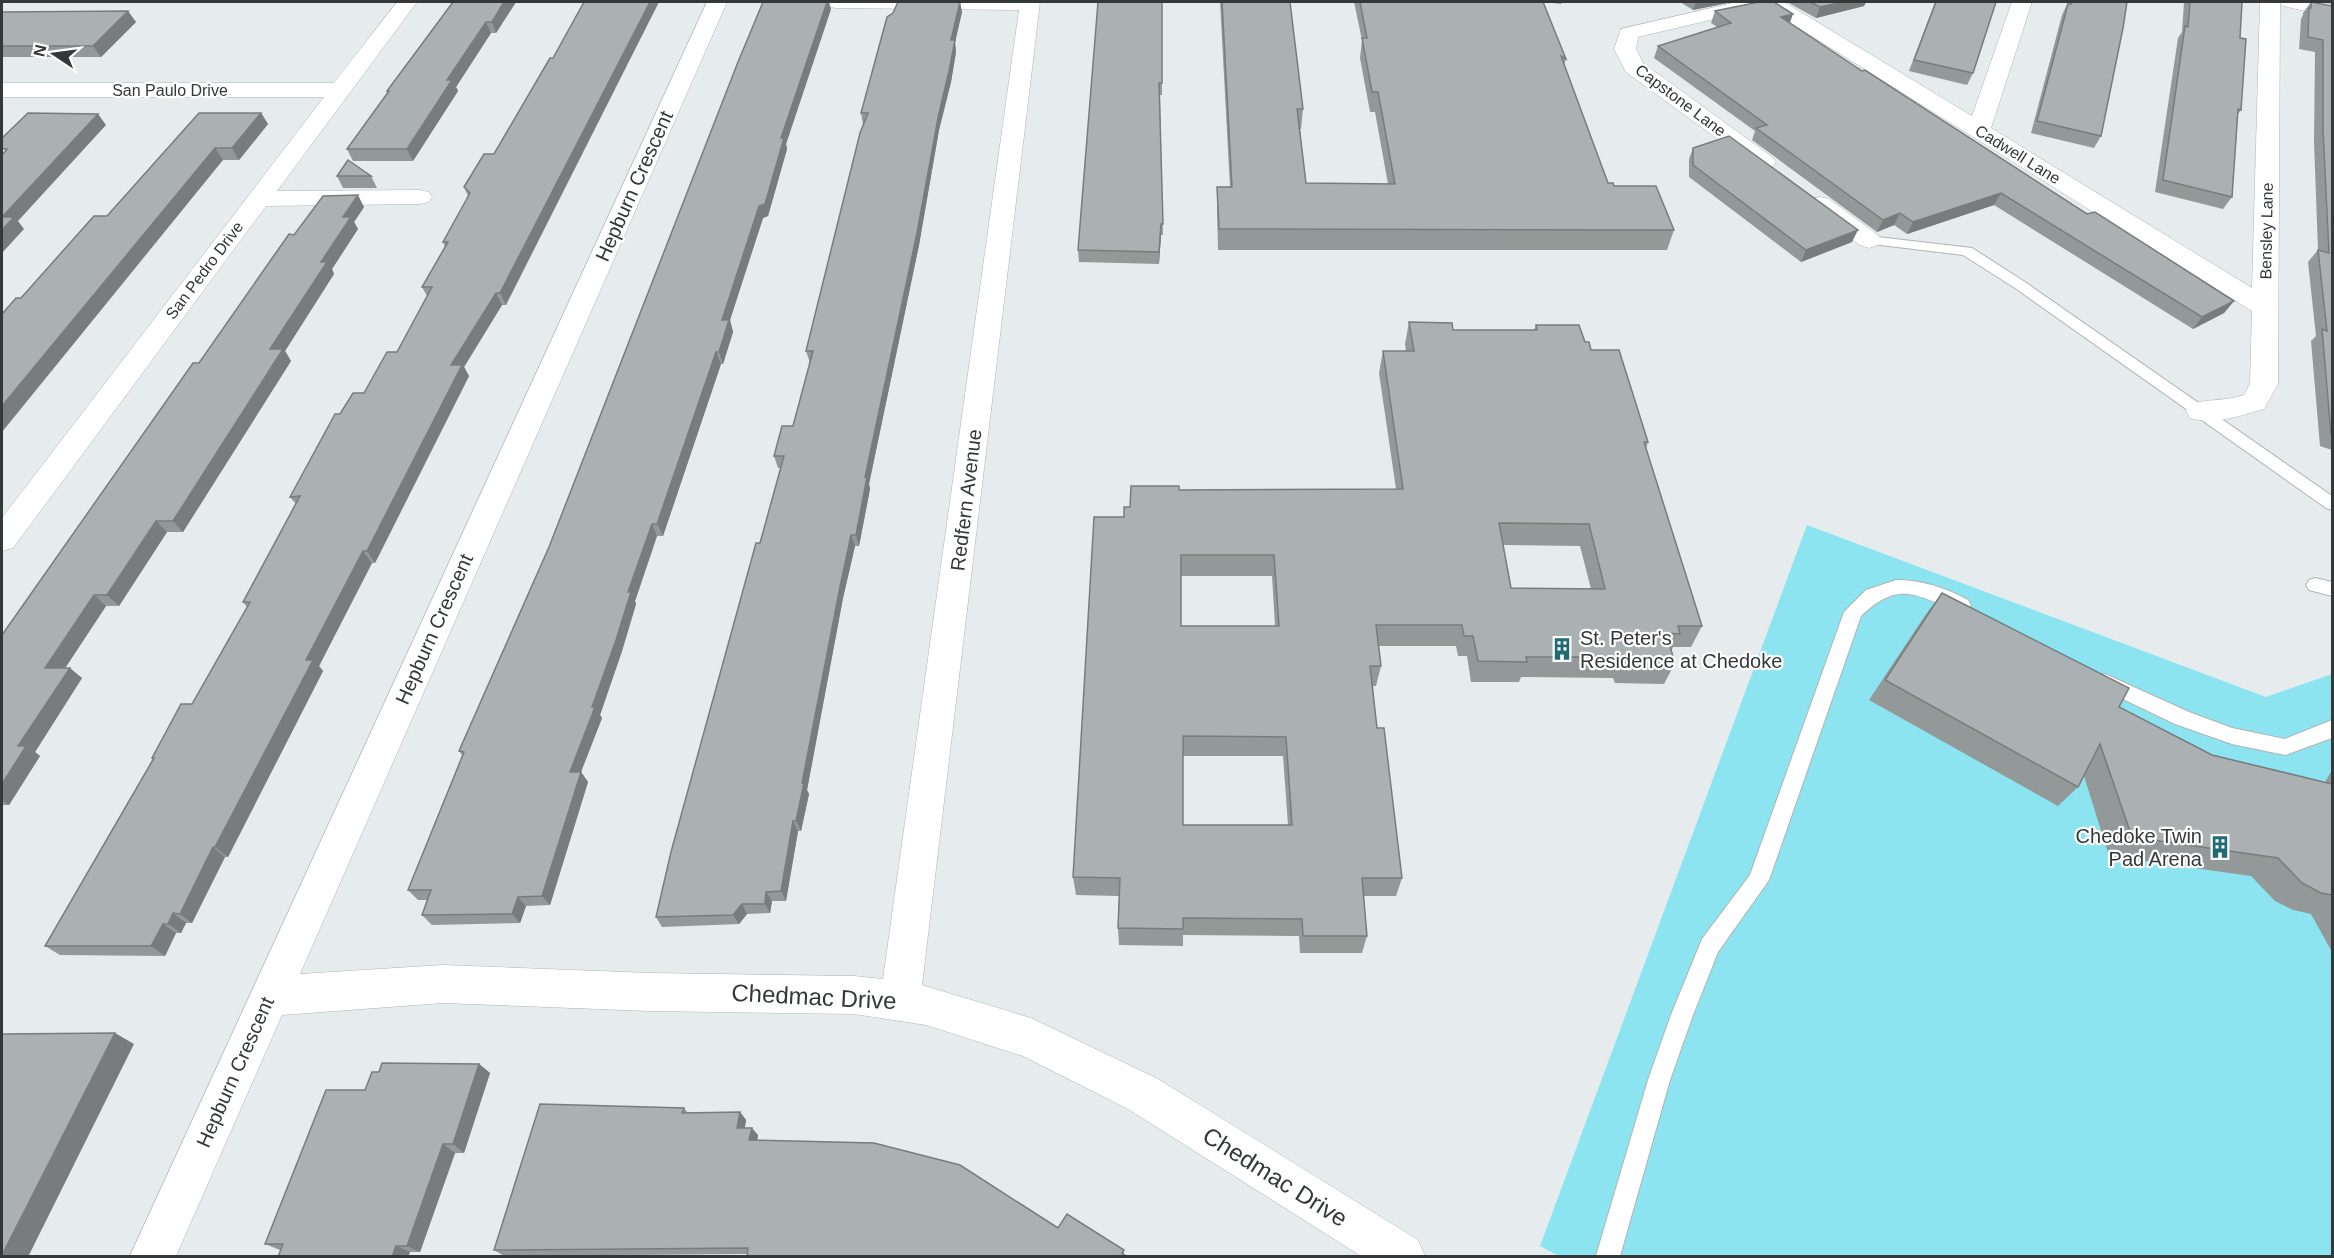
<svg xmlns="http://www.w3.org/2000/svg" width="2334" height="1258" viewBox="0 0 2334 1258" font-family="Helvetica,sans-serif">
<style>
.green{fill:#8ce4f1}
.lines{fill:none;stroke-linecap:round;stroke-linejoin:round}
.lane-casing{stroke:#aeb4b5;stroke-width:2}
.street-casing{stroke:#aeb4b5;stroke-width:1}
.lane{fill:#fff;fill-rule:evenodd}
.street{fill:#fff;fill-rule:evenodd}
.wall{fill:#939899;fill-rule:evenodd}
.shaded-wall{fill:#787c7d}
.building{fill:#abb1b2;stroke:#787c7d;stroke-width:1.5;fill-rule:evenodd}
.labels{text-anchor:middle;stroke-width:4.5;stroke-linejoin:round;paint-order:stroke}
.far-street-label{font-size:16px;fill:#353838;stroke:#fff}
.street-label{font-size:20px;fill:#353838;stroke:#fff}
.poi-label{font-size:20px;fill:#353838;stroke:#fff;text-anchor:start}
.near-street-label{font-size:24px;fill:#353838;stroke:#fff}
</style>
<rect width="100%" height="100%" fill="#e6eced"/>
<!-- green -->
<path class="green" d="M1807,525L2266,697L2332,674V1256H1559L1540,1246Z"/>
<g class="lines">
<!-- lane casing -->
<g class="lane-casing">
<g id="lane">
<path d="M1869,236L1972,248L2025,282L2332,496V510L2326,508L2015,288L1963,255L1864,243L1862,240Z"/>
<path d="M2315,578L2332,582V596L2309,590L2306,585L2309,580Z"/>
<path d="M1896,580C1922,580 1946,588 1968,600L1971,605L1968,610L1962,612C1917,598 1902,577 1861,616L1769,880L1718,952L1693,1015L1670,1080L1620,1256H1596L1648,1080L1671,1015L1702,939L1750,875L1844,612L1866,590Z"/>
<path d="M2105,674L2189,712L2232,728L2285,739L2332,720V738L2285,755L2232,744L2175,724L2098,687L2096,682L2098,677Z"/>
</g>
</g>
<!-- street casing -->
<g class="street-casing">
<g id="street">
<path d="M397,2H417L277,191L420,190L429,192L432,197L429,202L420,204L266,206L13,548L2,551V518L324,97H2V83H334Z"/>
<path d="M707,2H727L300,974L443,965L650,973L854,976L883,979L1019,10L835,8L828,6L825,2H1040L922,985L1031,1018L1158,1079L1418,1240L1425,1256H1361L1128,1109L1023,1056L926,1025L854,1014L650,1011L443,1003L282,1015L176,1256H130Z"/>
<path d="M1737,2H1784L1972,116L2012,2H2032L1991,128L2252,288L2260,2H2316L2332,5V17L2283,6L2280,3L2278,384L2264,409C2240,416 2215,425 2190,418L2186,411L2190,404C2208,399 2226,401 2244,395L2250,384L2252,311L1765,7L1638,37L1636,49L1643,63L1772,157L1776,162L1772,167L1764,169L1756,167L1626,72L1614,49L1621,29Z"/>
<path d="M1820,197L1829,199L1878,235L1882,240L1878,245L1869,248L1860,245L1811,209L1808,204L1811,199Z"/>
</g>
</g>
<!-- lane -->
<use href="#lane" class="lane"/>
<!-- street -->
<use href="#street" class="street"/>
</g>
<!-- wall -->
<g class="wall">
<path d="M453,2H516L496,33H491L456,87L458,91L413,161H353L347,149L388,92L387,91Z"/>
<path d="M960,2L962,12L955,42L956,52L951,82L939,130L919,245L869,484L870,489L859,546H855L843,598L807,790L809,794L801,831H798L786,901H772L770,913L747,914L739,924L662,927L656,917L781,468H778L774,456L793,426L810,363L806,351L863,125L861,113Z"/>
<path d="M1162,2V95H1160L1163,235H1161L1159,264L1079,262L1078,250Z"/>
<path d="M1220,2H1290L1303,109L1301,129H1300L1306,183L1388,184L1375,112H1370L1360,58L1362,40L1354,2H1562L1561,4L1543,2L1566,59L1564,65L1608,183L1614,186L1674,230L1667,250H1218L1217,207V187H1230Z"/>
<path d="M1680,2H1732L1693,10Z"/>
<path d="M1787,2H1866L1864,6L1816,18Z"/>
<path d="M1935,2H1996L1973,73L1967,85L1909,71Z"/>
<path d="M2068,2H2127L2101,136L2094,148L2031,133L2062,15Z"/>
<path d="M2184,2H2242L2240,38L2241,110L2238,114L2232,197L2223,209L2155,192L2178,38L2182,32Z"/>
<path d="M2311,2L2332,6V450L2320,446L2311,341L2316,336L2308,262L2318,250L2314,142L2315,52L2299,49L2301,19L2303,15V13Z"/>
<path d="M2322,2H2332V4Z"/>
<path d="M831,9L786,144L787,149L768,216L763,218L730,320L733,332L723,364H721L663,536H657L635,601L636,604L622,651L600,715L602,718L581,772L588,782L550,905L526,906L520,923L432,925L422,915L427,900H418L408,890L463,756L459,751Z"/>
<path d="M1715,11L1790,23L1862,71L2087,214L2234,301L2224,313L2193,329L1994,205L1907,234L1894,225L1877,232L1752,140L1755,131L1654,58L1658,46L1717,27L1711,23Z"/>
<path d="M2,12L136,22L101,57H2Z"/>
<path d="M261,113L268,124L239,160H223L21,298Z"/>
<path d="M1693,148L1852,242L1801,262L1689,177V159Z"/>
<path d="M484,154L506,305H502L464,367L469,376L375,563H372L319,666L323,671L228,857H225L192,923H186L181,933H176L165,956L60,955L45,946L153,759L152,758L192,704L247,607L243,602L296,504L290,497L340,414L364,393L397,352L427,296L422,287L445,247L443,242L468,196L464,187Z"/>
<path d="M337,176H371L377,188H343Z"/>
<path d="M364,207L354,222L358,229L332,269L334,274L285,351L291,361L183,532H167L119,606H106L65,668L82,678L35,752L40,756L9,805H2V635L294,235Z"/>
<path d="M1409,322L1453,330H1534L1536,325L1585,342L1591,350L1648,442L1646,449L1702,626L1691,647H1673L1671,651L1675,663L1664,684L1615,683L1613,678L1521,677L1519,682H1471L1467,656H1458L1456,646H1379L1381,666L1376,686H1373L1377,728L1402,878L1396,896H1364L1367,936L1362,953H1300L1299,936L1183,935V946L1119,945L1118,928L1119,896L1076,895L1073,877L1124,517L1130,507L1396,489L1379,373L1383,351H1406L1405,344ZM1503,545L1580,546L1591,589L1511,588ZM1181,576H1272L1275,626H1181ZM1183,756H1283L1288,825H1183Z"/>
<path d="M1942,593L2119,707L2212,755L2325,782L2332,770V952L2311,914L2293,910L2275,901L2251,876L2109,856L2084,776L2078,787L2058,806L1869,700L1926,614Z"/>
<path d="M479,1064L490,1073L464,1153H455L420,1252H410L408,1257H278L280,1250L265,1244L365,1090Z"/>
<path d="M684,1108L688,1113L740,1112L746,1120L745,1128L758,1135L757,1140L1058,1228L1124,1250V1255L747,1254L504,1256L494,1250Z"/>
</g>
<!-- shaded-wall -->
<g class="shaded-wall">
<path d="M504,2H516L496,33L492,22Z"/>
<path d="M650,2H659L506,305L500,293Z"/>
<path d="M827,2H829L831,9L786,144L787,149L768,216L763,218L730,320L733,332L723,364L719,352L722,320L781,138Z"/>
<path d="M960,2L962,12L955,42L956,52L951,82L939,130L919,245L869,484L870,489L859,546L856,535L865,477L951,40Z"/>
<path d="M1696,2H1732L1693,10Z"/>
<path d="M1843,2H1866L1864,6L1816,18L1820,7Z"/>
<path d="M128,11L136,22L101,57L93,46Z"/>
<path d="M1793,14L1789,25L1781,17Z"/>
<path d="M486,22L491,33L456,87L458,91L413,161L407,149L447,80Z"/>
<path d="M261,113L268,124L239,160L232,148Z"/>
<path d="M98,114L106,125L18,221L24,229L2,253V217Z"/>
<path d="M215,148L223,160L2,432V406Z"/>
<path d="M2001,193L1994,205L1907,234L1913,222Z"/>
<path d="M358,195L364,207L354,222L358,229L332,269L334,274L285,351L291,361L183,532L173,521L270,349L321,262L343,217Z"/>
<path d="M1900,213L1894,225L1877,232L1883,220Z"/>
<path d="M1161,224V235L1159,264V252Z"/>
<path d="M1858,230L1852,242L1801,262L1806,250Z"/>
<path d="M496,293L502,305L464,367L469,376L375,563L367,551L451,365Z"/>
<path d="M2234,301L2224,313L2193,329L2202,317Z"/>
<path d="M716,352L721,364L663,536L657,524Z"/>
<path d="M156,521L167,532L119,606L107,595Z"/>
<path d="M652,524L657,536L635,601L636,604L622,651L600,715L602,718L577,782L570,772L592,707L628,592Z"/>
<path d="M851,535L855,546L843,598L807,790L809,794L801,831L796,821L802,783L840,587Z"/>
<path d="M363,551L372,563L319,666L323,671L228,857L215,847L306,660Z"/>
<path d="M94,595L106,606L58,679L45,668Z"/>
<path d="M70,668L82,678L35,752L40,756L9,805L2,800V784L18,746Z"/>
<path d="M581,772L588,782L550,905L542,896Z"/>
<path d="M793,821L798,831L786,901L781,891Z"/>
<path d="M213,847L225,857L192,923L180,914Z"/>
<path d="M766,892L772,901L770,913L765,904Z"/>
<path d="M518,897L526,906L520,923L512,914Z"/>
<path d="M742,904L747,914L739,924L733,915Z"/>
<path d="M173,913L186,923L181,933L168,924Z"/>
<path d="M163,924L176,933L165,956L151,946Z"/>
<path d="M115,1033L134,1044L28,1257H2V1255Z"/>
<path d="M479,1064L490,1073L464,1153L453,1144Z"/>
<path d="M740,1112L746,1120L743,1135L737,1128Z"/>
<path d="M752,1128L758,1135L756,1147L749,1140Z"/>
<path d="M443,1144L455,1153L420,1252L407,1246Z"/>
<path d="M396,1246L410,1252L408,1257H392Z"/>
</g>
<!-- building -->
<g class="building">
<path d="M453,2H504L492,22H486L447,80H452L407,149H347L389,91H387Z"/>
<path d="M584,2H650L500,293H496L451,365H462L367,551H363L306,660H313L215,847H213L180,914L173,913L168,924H163L151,946H45L154,758H152L181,704H192L250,602H243L300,496L290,497L335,414H340L353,393H364L387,352H397L432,287H422L448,242H443L470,193L464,187L484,154H494L550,58H553Z"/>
<path d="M763,2H827L781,138H784L765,204L759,206L722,320H729L719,352H716L657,524H652L628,592H631L616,640L592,707H595L570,772H581L542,896L518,897L512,914L422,915L431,890H408L464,752L459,751L549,547L738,62Z"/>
<path d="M898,2H960L951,40H955L949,71L938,118L917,233L865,477H867L856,535H851L840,587L802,783H804L796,821H793L781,891L766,892L765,904H742L733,915L656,917L671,852L756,543H760L784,456H774L782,426H793L813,351H806L860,133L868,113H861L887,17L893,13Z"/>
<path d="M1098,2H1162V83H1159L1163,224H1161L1159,252L1078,250Z"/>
<path d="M1222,2H1290L1303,109H1297L1306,183L1395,184L1378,92H1372L1362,38H1367L1360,2H1543L1566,59L1561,56L1608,183H1613L1614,186H1656L1674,230L1219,229L1217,187H1232Z"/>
<path d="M1759,2H1774L1793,14L1781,17L1862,71L1865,70L2087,214L2095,212L2234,301L2202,317L2001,193L1913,222L1900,213L1883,220L1756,128L1767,125L1658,46L1731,23L1715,11Z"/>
<path d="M1810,2H1843L1820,7Z"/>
<path d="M1936,2H1996L1973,73L1914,60Z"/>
<path d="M2072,2H2127L2123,28L2101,136L2037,121L2068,4H2071Z"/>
<path d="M2190,2H2242L2240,38L2246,39L2241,110L2238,109L2232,197L2163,180L2185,26L2188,27Z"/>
<path d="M2311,2L2332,6V435L2331,434L2322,329L2327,331L2318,250L2329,253L2323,130V40L2308,37L2309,8H2311Z"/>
<path d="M128,11L93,46H2V12Z"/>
<path d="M28,113L98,114L2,217V155L7,149H2V138Z"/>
<path d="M199,113H261L232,148H215L2,406V314L16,298H21L94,216H107Z"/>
<path d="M1729,136L1858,230L1806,250L1693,165V148Z"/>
<path d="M348,160L371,176H337Z"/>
<path d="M358,195L343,217H351L321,262H327L270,349H283L173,521H156L107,595H94L45,668H70L18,746H26L2,784V635L193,363H199L289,234L294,235L323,196Z"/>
<path d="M2,217H14L2,230Z"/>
<path d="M1409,322L1452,323L1453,330H1537L1536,325H1579L1585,342H1589L1591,350H1619L1648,442H1644L1702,626H1678L1680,634L1666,633L1675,663H1625L1623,657H1526L1527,662L1478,661L1473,636H1464L1462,625H1376L1381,666H1370L1377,728H1384L1402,878H1362L1367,936H1303L1302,919L1183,918V929L1118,928L1120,878L1073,877L1094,517H1124V507H1130L1131,486H1179V490L1403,489L1383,351H1414ZM1499,523L1589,524L1605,589L1511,588ZM1181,555H1274L1279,626H1181ZM1183,736L1286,737L1292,825H1183Z"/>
<path d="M1942,593L2129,688L2119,707L2212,755L2332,784V895L2321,893L2302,883L2278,858L2132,837L2100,744L2078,787L1885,680Z"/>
<path d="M115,1033L2,1255V1034Z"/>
<path d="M382,1063L479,1064L453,1144H443L407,1246H396L392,1257H278L283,1244H265L326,1090H365L372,1072H379Z"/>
<path d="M540,1104L684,1108L682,1113L740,1112L737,1128H752L749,1140L874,1143L960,1165L1058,1228L1067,1214L1124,1250L1122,1253L1127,1257H747L748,1248L494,1250Z"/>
</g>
<!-- icons -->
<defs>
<g id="building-bare" transform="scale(1.8)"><path d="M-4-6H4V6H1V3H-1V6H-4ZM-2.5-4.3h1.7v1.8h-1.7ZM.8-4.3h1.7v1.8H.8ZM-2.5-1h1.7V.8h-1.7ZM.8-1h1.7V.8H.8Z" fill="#206a74" stroke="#fff" stroke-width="2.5" paint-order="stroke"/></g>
</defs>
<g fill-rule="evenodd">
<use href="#building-bare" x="1562" y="649"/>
<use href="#building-bare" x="2220" y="847"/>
</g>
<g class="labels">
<!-- far-street labels -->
<g class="far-street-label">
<text x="170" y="96">San Paulo Drive</text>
<text transform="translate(1681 100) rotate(37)" y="6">Capstone Lane</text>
<text transform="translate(2018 154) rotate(32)" y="6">Cadwell Lane</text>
<text transform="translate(2266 231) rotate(-89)" y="6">Bensley Lane</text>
<text transform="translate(204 270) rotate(-53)" y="6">San Pedro Drive</text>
</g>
<!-- street labels -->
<g class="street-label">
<text transform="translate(634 186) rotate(-66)" y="7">Hepburn Crescent</text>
<text transform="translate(966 500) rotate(-83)" y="7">Redfern Avenue</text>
<text transform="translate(434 629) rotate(-66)" y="7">Hepburn Crescent</text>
<text transform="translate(235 1072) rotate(-66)" y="7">Hepburn Crescent</text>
</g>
<!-- poi labels -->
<g class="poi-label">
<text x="1580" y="645">St. Peter's<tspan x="1580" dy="23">Residence at Chedoke</tspan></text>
<text x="2202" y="843" text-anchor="end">Chedoke Twin<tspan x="2202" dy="23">Pad Arena</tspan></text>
</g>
<!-- near-street labels -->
<g class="near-street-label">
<text transform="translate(814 997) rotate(3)" y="8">Chedmac Drive</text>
<text transform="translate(1275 1177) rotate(32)" y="8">Chedmac Drive</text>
</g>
</g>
<!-- border -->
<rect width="2334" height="1258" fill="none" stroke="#353838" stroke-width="6"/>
<!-- north arrow -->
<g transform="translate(54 54) rotate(283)" stroke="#ffffff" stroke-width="4.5" paint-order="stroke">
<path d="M0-4.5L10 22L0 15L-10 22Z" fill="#353838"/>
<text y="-9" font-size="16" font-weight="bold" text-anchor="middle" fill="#353838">N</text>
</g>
</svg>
